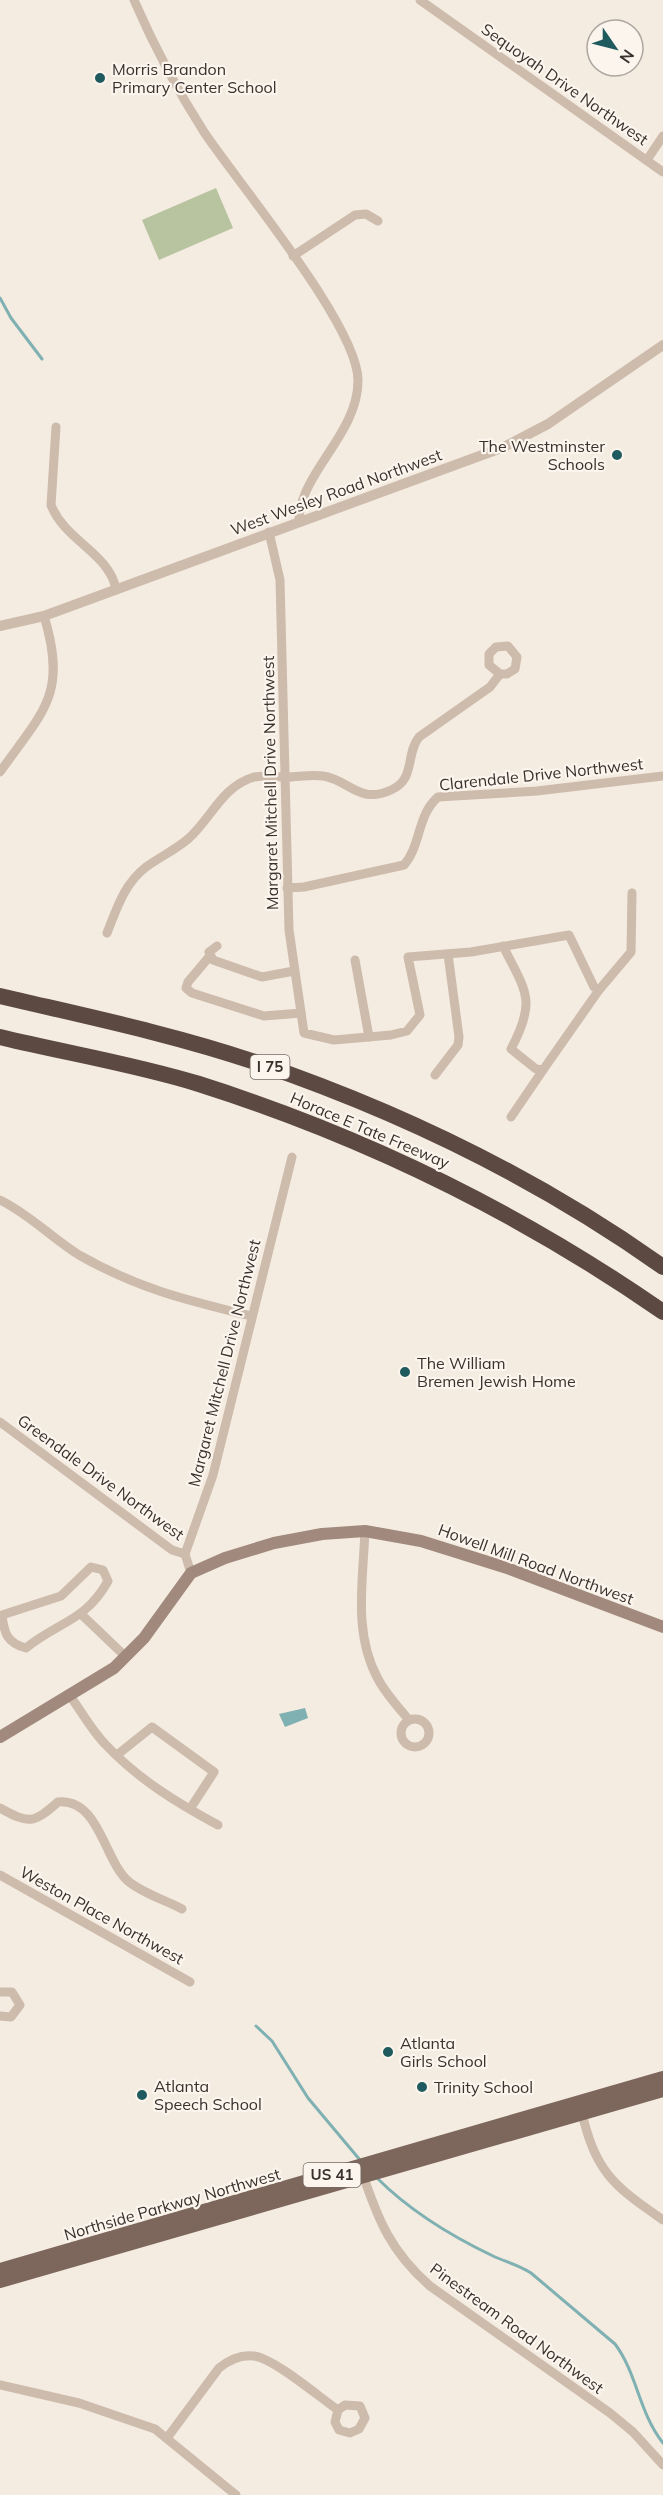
<svg xmlns="http://www.w3.org/2000/svg" width="663" height="2495" viewBox="0 0 663 2495" font-family="Mulish,sans-serif">
<style>
.green{fill:#b8c4a0}
.water{fill:#7fb0b2}
.lines{fill:none;stroke-linecap:round;stroke-linejoin:round}
.stream{stroke:#7fb0b2;stroke-width:3}
.minor{stroke:#cdbbac;stroke-width:9}
.tertiary{stroke:#cdbbac;stroke-width:10}
.secondary{stroke:#a18a7d;stroke-width:12}
.primary{stroke:#7d675c;stroke-width:14}
.motorway{stroke:#5c4a42;stroke-width:16}
.poi-dot{fill:#1f5a5e;stroke:#fbf5ee;stroke-width:2}
.labels{text-anchor:middle;stroke-width:4.5;stroke-linejoin:round;paint-order:stroke}
.shield{fill:#fbf5ee;stroke:#756b66;stroke-width:1.5}
.shield-label{font-size:15px;font-weight:bold;fill:#3b302b}
.poi-label{font-size:16px;fill:#3b302b;stroke:#fbf5ee;text-anchor:start}
.street-label{font-size:16px;fill:#3b302b;stroke:#fbf5ee}
</style>
<rect width="100%" height="100%" fill="#f4ebe1"/>
<!-- green -->
<path class="green" d="M216,188L233,228L159,260L142,220Z"/>
<!-- water -->
<path class="water" d="M305,1708L308,1718L285,1727L279,1714Z"/>
<g class="lines">
<!-- stream -->
<g class="stream">
<path d="M0,298L11,318L42,359"/>
<path d="M256,2026L272,2041L308,2098L360,2160"/>
<path d="M377,2178C410,2211 451,2236 493,2256C506,2262 519,2265 531,2273L615,2344C637,2373 639,2413 663,2443"/>
</g>
<!-- minor -->
<g class="minor">
<path d="M134,0C154,46 177,90 204,132C238,183 359,327 358,381C358,434 299,474 299,521"/>
<path d="M420,0L663,172"/>
<path d="M647,160L663,136"/>
<path d="M293,256L355,215L366,214L378,221"/>
<path d="M56,427L51,505C65,541 109,553 116,589"/>
<path d="M269,532L280,580L289,930L304,1033L334,1040L391,1035L407,1031L420,1015L408,957L471,952L569,935L594,987L599,990L631,952L632,893"/>
<path d="M0,772C43,711 68,695 44,616"/>
<path d="M287,888L304,887L404,865C421,846 417,815 438,797L537,791L663,776"/>
<path d="M107,933C117,908 124,884 146,867C160,857 175,850 188,839C211,819 222,786 254,777C264,775 276,777 286,777C298,777 311,774 323,776C348,779 359,805 391,790C416,779 405,755 419,737L490,687L500,674H507L515,669L517,657L508,646L496,647L489,654V665L500,674"/>
<path d="M217,946L209,952L213,960L262,977L294,971"/>
<path d="M503,946C526,992 537,1000 511,1049L536,1069L543,1070L599,990"/>
<path d="M209,957L188,982L186,988L192,993L264,1016L301,1013"/>
<path d="M355,960L369,1037"/>
<path d="M435,1075L458,1045L459,1037L448,954"/>
<path d="M511,1117L543,1070"/>
<path d="M0,1200C29,1214 52,1238 79,1255C139,1289 186,1300 251,1316"/>
<path d="M0,1422L172,1550L185,1554"/>
<path d="M365,1531C363,1581 353,1633 378,1679C386,1694 398,1707 409,1720"/>
<path d="M91,1567L103,1570L108,1581C86,1621 58,1622 26,1648C7,1643 4,1633 2,1615L61,1596Z"/>
<path d="M191,1573L185,1554L213,1475L292,1157"/>
<path d="M82,1615L126,1657"/>
<path d="M70,1696C82,1712 92,1731 106,1745C138,1779 177,1803 218,1825"/>
<circle cx="415" cy="1733" r="14"/>
<path d="M117,1755L152,1727L214,1772L190,1809"/>
<path d="M0,1808C29,1824 33,1824 58,1802C99,1798 104,1860 128,1881C142,1893 165,1900 182,1909"/>
<path d="M0,1875L190,1982"/>
<path d="M0,1992H12L20,2005L11,2017L0,2016"/>
<path d="M581,2109C595,2171 612,2185 663,2220"/>
<path d="M362,2172C378,2220 391,2252 430,2286L610,2413L633,2432L663,2465"/>
<path d="M0,2385L79,2403L155,2429L236,2495"/>
<path d="M345,2405L360,2406L365,2418L359,2429L350,2433L339,2430L335,2422L338,2410Z"/>
<path d="M167,2438L219,2368C229,2360 240,2354 254,2356C275,2359 319,2397 338,2410"/>
</g>
<!-- tertiary -->
<path class="tertiary" d="M0,626L44,616L504,447L548,424L663,345"/>
<!-- secondary -->
<path class="secondary" d="M0,1737L114,1668L144,1638L191,1573L225,1558L274,1543L322,1534L365,1531L421,1541L507,1568L663,1627"/>
<!-- primary -->
<g class="primary">
<path d="M0,2270L663,2078"/>
<path d="M0,2281L663,2090"/>
</g>
<!-- motorway -->
<g class="motorway">
<path d="M0,996C85,1016 172,1034 255,1062C399,1111 539,1179 663,1267"/>
<path d="M0,1037C66,1053 134,1064 199,1084C366,1137 519,1212 663,1312"/>
</g>
</g>
<!-- markers -->
<g class="poi-dot">
<circle cx="100" cy="78" r="6"/>
<circle cx="617" cy="455" r="6"/>
<circle cx="405" cy="1372" r="6"/>
<circle cx="388" cy="2052" r="6"/>
<circle cx="422" cy="2087" r="6"/>
<circle cx="142" cy="2095" r="6"/>
</g>
<g class="labels">
<!-- shield labels -->
<g class="shield">
<rect x="250.5" y="1055" width="39" height="24" rx="4.5"/>
<rect x="303.5" y="2163" width="57" height="24" rx="4.5"/>
</g>
<g class="shield-label">
<text x="270" y="1072">I 75</text>
<text x="332" y="2180">US 41</text>
</g>
<!-- poi labels -->
<g class="poi-label">
<text x="112" y="75">Morris Brandon<tspan x="112" dy="18">Primary Center School</tspan></text>
<text x="605" y="452" text-anchor="end">The Westminster<tspan x="605" dy="18">Schools</tspan></text>
<text x="417" y="1369">The William<tspan x="417" dy="18">Bremen Jewish Home</tspan></text>
<text x="400" y="2049">Atlanta<tspan x="400" dy="18">Girls School</tspan></text>
<text x="154" y="2092">Atlanta<tspan x="154" dy="18">Speech School</tspan></text>
<text x="434" y="2093">Trinity School</text>
</g>
<!-- street labels -->
<g class="street-label">
<text transform="translate(565 84) rotate(35)" y="6">Sequoyah Drive Northwest</text>
<text transform="translate(336 492) rotate(-20)" y="6">West Wesley Road Northwest</text>
<text transform="translate(541 774) rotate(-6)" y="6">Clarendale Drive Northwest</text>
<text transform="translate(270 783) rotate(-91)" y="6">Margaret Mitchell Drive Northwest</text>
<text transform="translate(370 1130) rotate(23)" y="6">Horace E Tate Freeway</text>
<text transform="translate(224 1363) rotate(-76)" y="6">Margaret Mitchell Drive Northwest</text>
<text transform="translate(101 1477) rotate(36)" y="6">Greendale Drive Northwest</text>
<text transform="translate(536 1564) rotate(20)" y="6">Howell Mill Road Northwest</text>
<text transform="translate(102 1915) rotate(29)" y="6">Weston Place Northwest</text>
<text transform="translate(172 2204) rotate(-16)" y="6">Northside Parkway Northwest</text>
<text transform="translate(517 2328) rotate(36)" y="6">Pinestream Road Northwest</text>
</g>
</g>
<!-- north arrow -->
<g transform="translate(615 48) rotate(125)"><circle r="28" fill="#fbf5ee" stroke="#aea6a0" stroke-width="1.5"/>
<path d="M0-4.5L10 22L0 15L-10 22Z" fill="#1f5a5e"/>
<text y="-9" font-size="16" font-weight="bold" text-anchor="middle" fill="#3b302b">N</text>
</g>
</svg>
